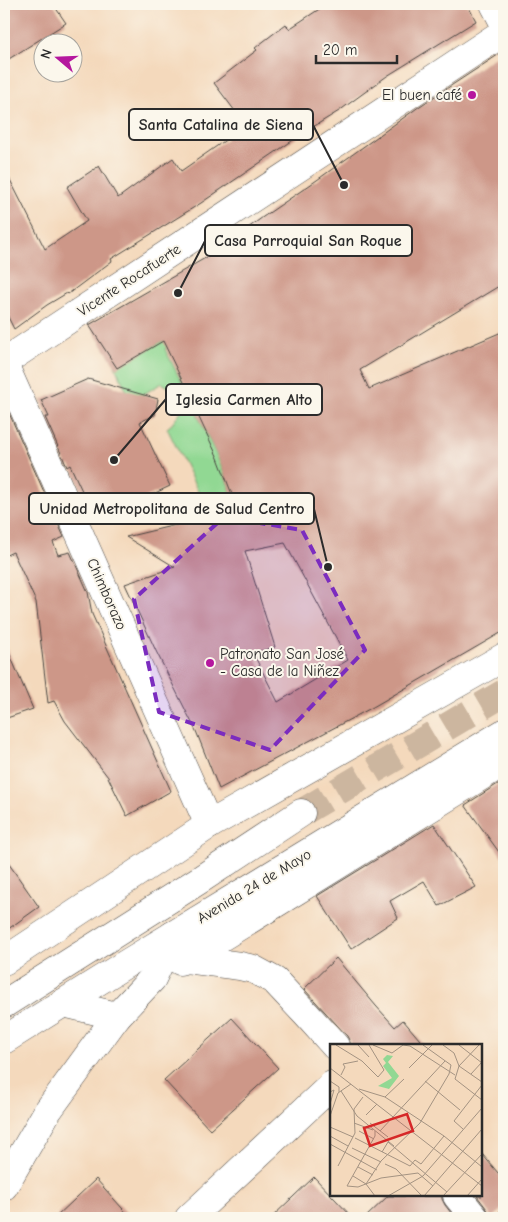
<svg xmlns="http://www.w3.org/2000/svg" width="508" height="1222" viewBox="0 0 508 1222" font-family="'Comic Neue',sans-serif">
<style>
.green{fill:#91d893;stroke:#5e825f}
.building{fill:#cd9788;fill-rule:evenodd}
.lines{fill:none;stroke-linecap:round;stroke-linejoin:round}
.secondary-tunnel{stroke:#ccb69f;stroke-width:28;stroke-dasharray:28 14;stroke-linecap:butt}
.street-casing{stroke:#494541;stroke-width:29}
.secondary-casing{stroke:#494541;stroke-width:29}
.primary-casing{stroke:#494541;stroke-width:29}
.street{stroke:#fff;stroke-width:28}
.secondary{stroke:#fff;stroke-width:28}
.primary{stroke:#fff;stroke-width:28}
.marked{fill:#7b2cbf;fill-opacity:0.2;stroke:#7b2cbf;stroke-width:4;stroke-dasharray:10 6;stroke-linejoin:round}
.poi-dot{fill:#b5179e;stroke:#fbf7ec;stroke-width:2}
.labels{text-anchor:middle;stroke-width:4;stroke-linejoin:round;paint-order:stroke}
.poi-label{font-size:15px;fill:#2b2b2b;stroke:#fbf7ec;text-anchor:end}
.street-label{font-size:15px;fill:#2b2b2b;stroke:#fbf7ec}
.inset-road{fill:none;stroke:#a49382;stroke-width:1}
.view{fill:#d62828;fill-opacity:0.15;stroke:#d62828;stroke-width:2.5}
.inset-edge{fill:none;stroke:#2b2b2b;stroke-width:2.5}
.leader{fill:none;stroke:#2b2b2b;stroke-width:2}
.callout-dot{fill:#2b2b2b;stroke:#fbf7ec;stroke-width:2}
.callout{fill:#fbf7ec;stroke:#2b2b2b;stroke-width:2}
.callout-label{font-size:16px;text-anchor:middle;font-weight:bold;fill:#2b2b2b}
</style>
<rect width="100%" height="100%" fill="#fbf7ec"/>
<filter id="ink" filterUnits="userSpaceOnUse"><feTurbulence type="fractalNoise" baseFrequency=".02" numOctaves="2"/><feDisplacementMap in="SourceGraphic" scale="10" xChannelSelector="R" yChannelSelector="G"/><feConvolveMatrix kernelMatrix="1 2 1 2 8 2 1 2 1" color-interpolation-filters="sRGB"/></filter>
<filter id="wash" filterUnits="userSpaceOnUse"><feTurbulence type="fractalNoise" baseFrequency=".0096" numOctaves="4" result="noise"/><feDisplacementMap in="SourceGraphic" scale="20" xChannelSelector="R" yChannelSelector="G"/><feGaussianBlur stdDeviation="1.12" result="paint"/><feColorMatrix in="noise" values="0 0 0 0 0 0 0 0 0 0 0 0 0 0 0 0 0 1.4 0 .05"/><feComposite in="paint" operator="in"/></filter>
<g filter="url(#wash)">
<rect width="100%" height="100%" fill="#f4d9bc"/>
<!-- green -->
<path class="green" d="M198,321L184,339L165,349L186,391L218,458L238,510L210,516L167,428L172,424L181,411L176,392L162,383L144,394L131,400L115,366L135,357Z"/>
<g id="blocks">
<!-- building -->
<g class="building">
<path d="M4,4H53L66,23L4,62Z"/>
<path d="M327,4H467L476,21L387,76L339,111L308,130L201,203L111,259L112,261L68,294L67,293L47,305L14,329L4,309V168L45,249L87,221L67,187L99,166L118,198L173,158L181,171L227,139L217,121L235,111L214,83L257,50L255,48L286,24L289,29Z"/>
<path d="M504,51V283L360,370L369,389L504,331V631L373,707L219,789L196,731L156,651L125,584L175,567L126,537L238,510L218,458L195,409H196L163,341L117,368L89,325L214,253L263,217L317,180L420,106ZM285,543L348,660L278,702L253,653L275,647L245,551Z"/>
<path d="M88,379L158,399L155,415L140,422L170,486L96,521L70,465L67,467L45,417H49L41,400Z"/>
<path d="M4,412L9,413L64,537L53,542L58,555L70,552L88,592L92,614L171,791L127,816L108,777L65,721L54,701L48,703L36,602L13,552L4,556Z"/>
<path d="M4,641L33,709L4,719Z"/>
<path d="M504,780V859L465,805Z"/>
<path d="M434,824L476,887L439,906L424,881L390,901L398,918L351,949L317,896Z"/>
<path d="M4,857L39,907L4,932Z"/>
<path d="M336,958L376,1006L395,1027L403,1020L425,1046H350V1042L347,1036L304,989Z"/>
<path d="M232,1018L278,1068L210,1130L164,1080Z"/>
<path d="M482,1154L504,1180V1207L493,1218H490V1215L487,1209L477,1196H482Z"/>
<path d="M314,1177L353,1218H271Z"/>
<path d="M96,1179L131,1218H55Z"/>
<path d="M388,1196H442V1199L445,1205L455,1218H365Z"/>
</g>
</g>
</g>
<g filter="url(#ink)">
<use href="#blocks" fill-opacity="0" stroke="#494541" stroke-width="1"/>
<g class="lines">
<!-- secondary-tunnel -->
<path class="secondary-tunnel" d="M301,813L504,693"/>
<!-- street casing -->
<g class="street-casing">
<g id="street">
<path d="M494,4L504,23"/>
<path d="M4,362L504,32"/>
<path d="M4,364L209,825"/>
<path d="M186,959L504,762"/>
<path d="M4,961L209,825L504,657"/>
<path d="M180,961L186,959L240,966L253,969L275,981L307,1015L335,1046"/>
<path d="M457,1196L475,1218"/>
<path d="M189,1218L332,1085"/>
</g>
</g>
<!-- secondary casing -->
<g class="secondary-casing">
<g id="secondary">
<path d="M4,1004L201,879L301,813"/>
<path d="M4,1040L129,962L504,733"/>
</g>
</g>
<!-- primary casing -->
<g class="primary-casing">
<g id="primary">
<path d="M63,1003L117,1016"/>
<path d="M4,1186L47,1112L117,1016L152,979L173,935"/>
</g>
</g>
<!-- street -->
<use href="#street" class="street"/>
<!-- secondary -->
<use href="#secondary" class="secondary"/>
<!-- primary -->
<use href="#primary" class="primary"/>
</g>
</g>
<!-- marked area -->
<path class="marked" d="M224,517L302,530L365,650L270,750L159,712L134,599Z"/>
<!-- markers -->
<g class="poi-dot">
<circle cx="472" cy="95" r="5"/>
<circle cx="210" cy="663" r="5"/>
</g>
<g class="labels">
<!-- poi labels -->
<g class="poi-label">
<text x="462" y="100">El buen café</text>
<text x="220" y="659" text-anchor="start">Patronato San José<tspan x="220" dy="17">- Casa de la Niñez</tspan></text>
</g>
<!-- street labels -->
<g class="street-label">
<text transform="translate(129 280) rotate(-33)" y="5">Vicente Rocafuerte</text>
<text transform="translate(107 594) rotate(66)" y="5">Chimborazo</text>
<text transform="translate(254 886) rotate(-31)" y="5">Avenida 24 de Mayo</text>
</g>
</g>
<!-- overview -->
<g transform="translate(330 1044)">
<rect width="152" height="152" fill="#f4d9bc"/>
<path d="M57,11L63,12L58,18L69,32L59,45L48,42L62,34L53,22L56,19L53,15Z" fill="#91d893"/>
<path class="inset-road" d="M6,1L32,17L48,33L54,26L39,1M28,1L39,13M43,1L62,9L73,1L80,2L125,31M113,1L124,9L129,22M129,1L152,19M129,22L125,35L152,56M129,22L152,38M129,22L149,1M0,24L152,142M79,24L102,1M141,30L152,18M11,31L15,23L13,20L28,17M0,37L9,43V48M95,37L130,66M29,45L55,53L114,92L152,123M11,47L27,72L64,102M0,48L4,46L0,60M55,53L74,35M36,71L47,60M0,72L8,49L21,40M24,79L43,86M40,79L58,93M0,83L23,93M133,85L124,77L152,41M29,87L44,95M50,87L115,17M0,92L18,102M25,94L80,122L85,116L91,120L114,92M0,100L47,126M22,104L51,118M52,108L58,98L117,148M55,120L66,125L92,152M8,122L25,89L24,65L33,53M28,123L43,131M23,132L36,140L45,152M36,140L51,117L90,79L119,30L121,21L93,1M17,142L28,143L51,134L88,129L103,142M17,142L45,92V87M58,152L93,132L152,64M94,152L152,85M113,152L152,110M137,152L152,135"/>
<path class="view" d="M77,70L83,87L40,102L34,84Z"/>
<rect width="152" height="152" class="inset-edge"/>
</g>
<!-- callouts -->
<path class="leader" d="M344 185L313 125M178 293L205 241M114 460L166 399M328 567L314 509"/>
<g class="callout-dot">
<circle cx="344" cy="185" r="5"/>
<circle cx="178" cy="293" r="5"/>
<circle cx="114" cy="460" r="5"/>
<circle cx="328" cy="567" r="5"/>
</g>
<g class="callout">
<rect x="129" y="109" width="184" height="31" rx="5"/>
<rect x="205" y="225" width="207" height="31" rx="5"/>
<rect x="166" y="384" width="156" height="31" rx="5"/>
<rect x="29" y="493" width="285" height="31" rx="5"/>
</g>
<g class="callout-label">
<text x="221" y="130">Santa Catalina de Siena</text>
<text x="308" y="246">Casa Parroquial San Roque</text>
<text x="244" y="405">Iglesia Carmen Alto</text>
<text x="172" y="514">Unidad Metropolitana de Salud Centro</text>
</g>
<!-- margin -->
<rect width="508" height="1222" fill="none" stroke="#fbf7ec" stroke-width="20"/>
<!-- north arrow -->
<g transform="translate(58 58) rotate(289)"><circle r="24" fill="#fbf7ec" stroke="#a8a59f"/>
<path d="M0-4L9 19L0 12L-9 19Z" fill="#b5179e"/>
<text y="-8" font-size="14" font-weight="bold" text-anchor="middle" fill="#2b2b2b">N</text>
</g>
<!-- scale -->
<path d="M316 55v8h81v-8" fill="none" stroke="#2b2b2b" stroke-width="2.5"/>
<text x="323" y="55" font-size="15" fill="#2b2b2b" stroke="#fbf7ec" stroke-width="4" paint-order="stroke">20 m</text>
</svg>
